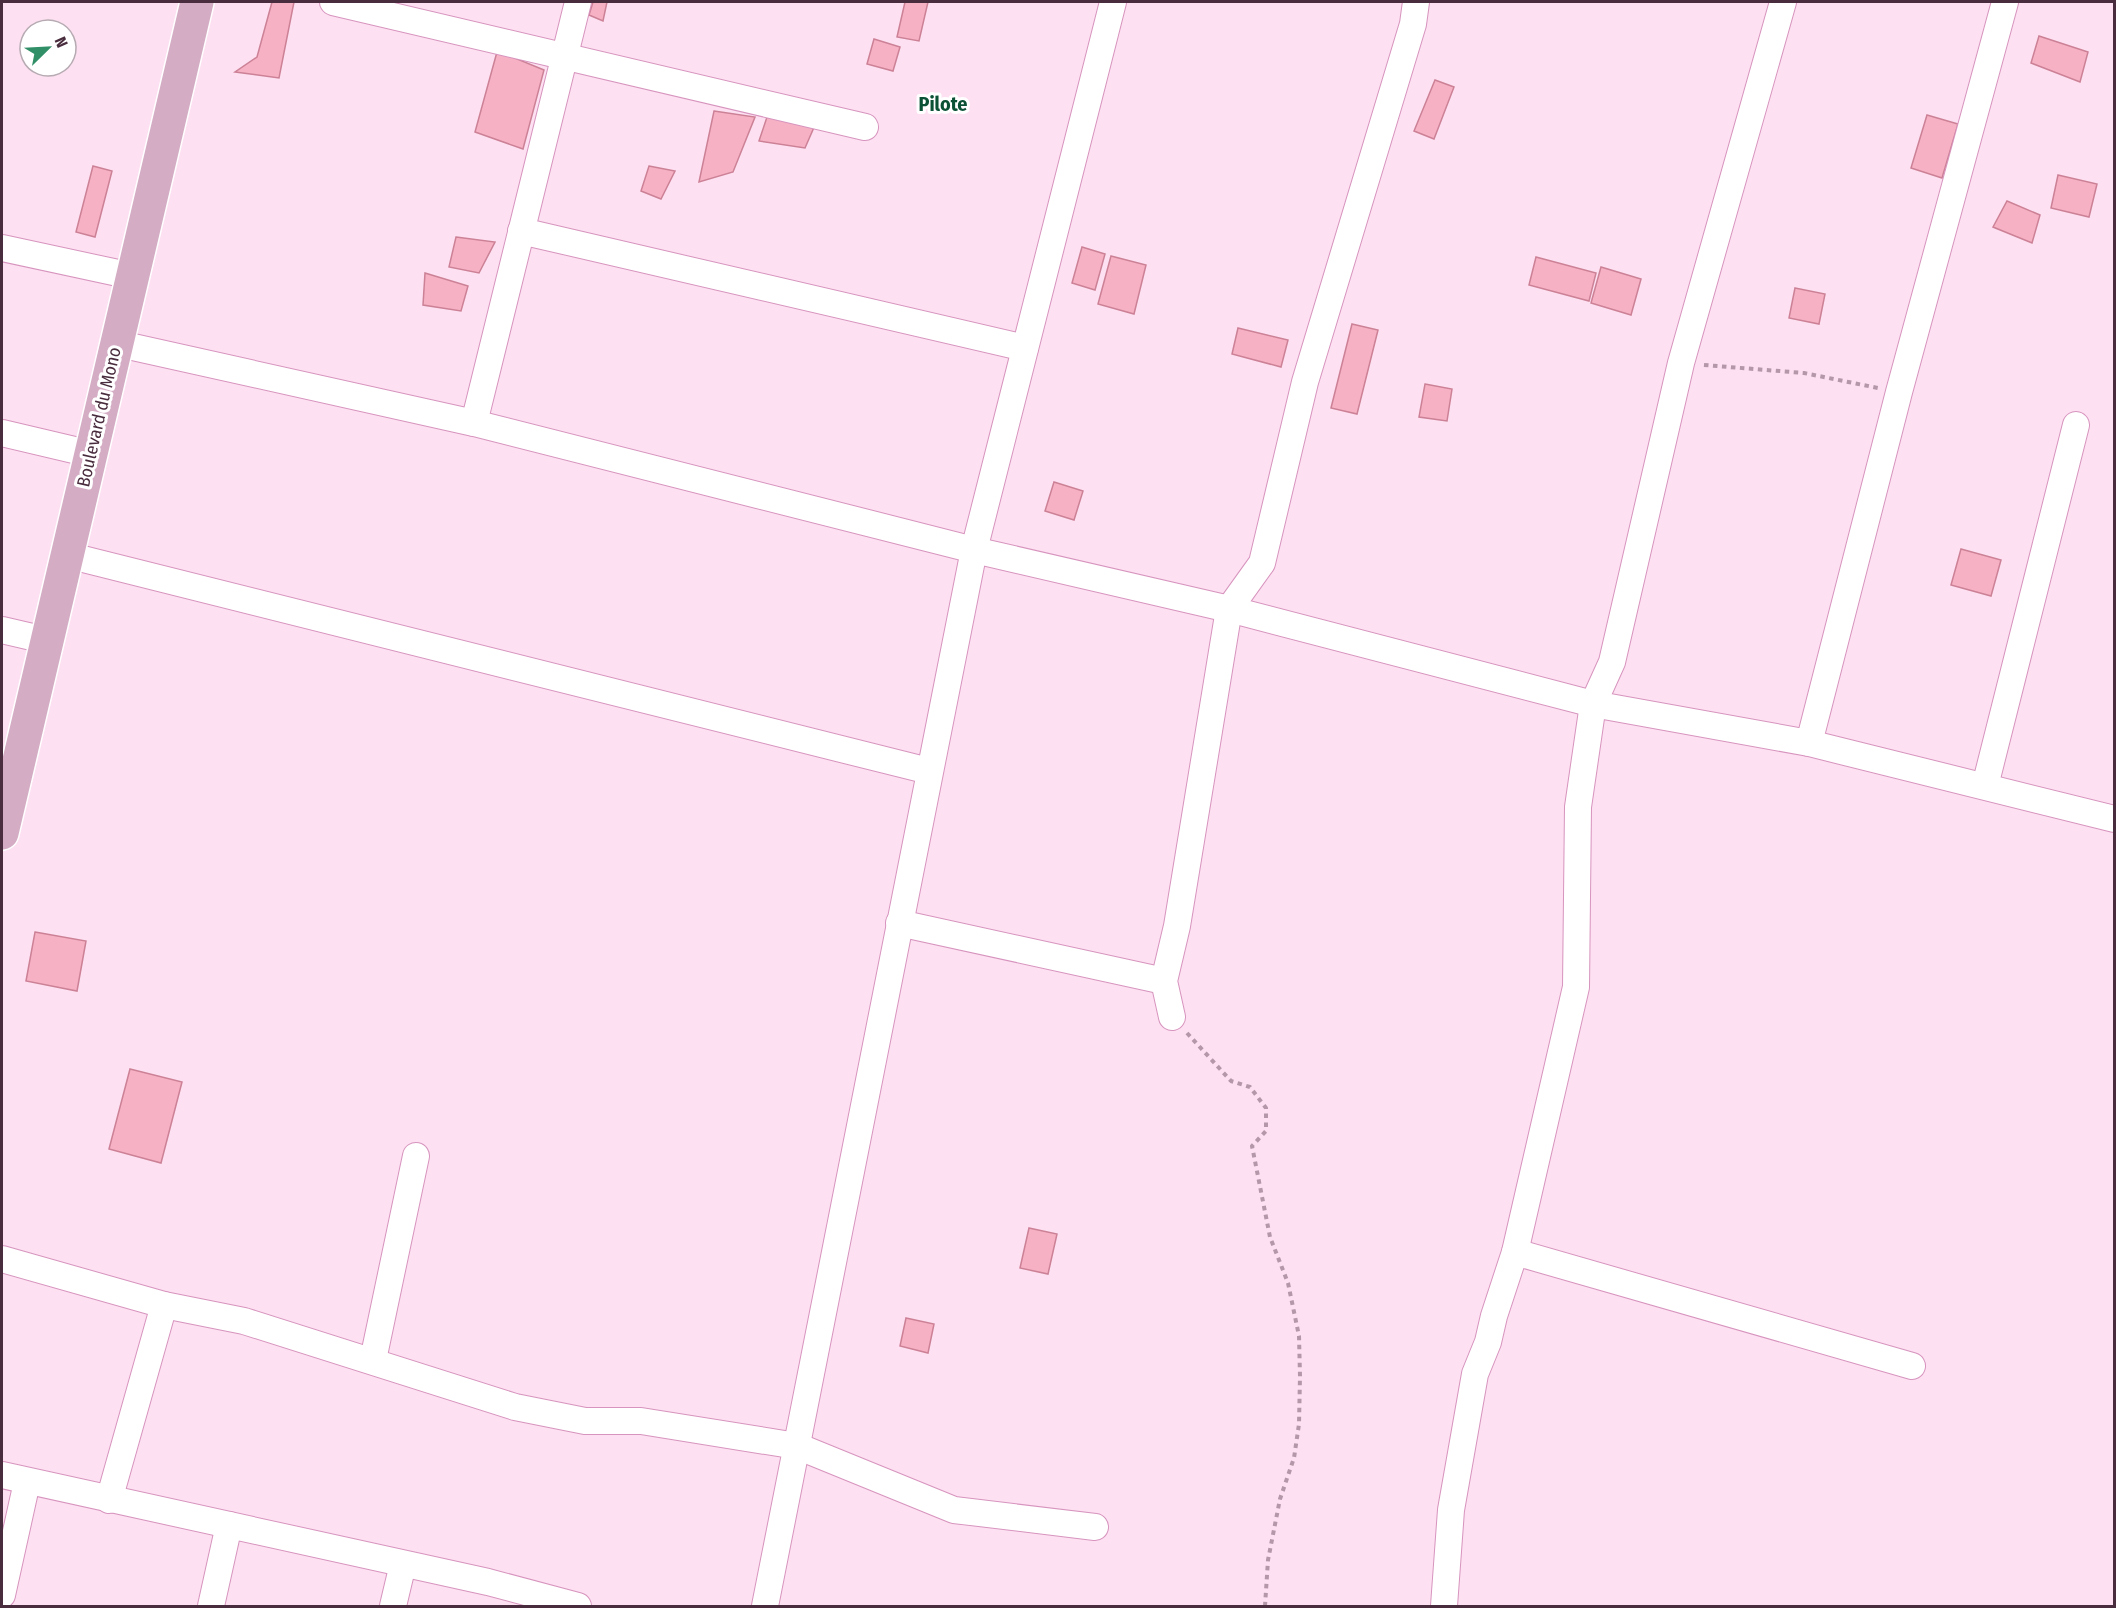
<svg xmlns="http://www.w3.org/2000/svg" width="2116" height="1608" viewBox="0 0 2116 1608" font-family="'Fira Sans Condensed',sans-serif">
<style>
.building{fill:#f6b2c4;stroke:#cc8196;stroke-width:1.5}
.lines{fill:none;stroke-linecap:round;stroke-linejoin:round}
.minor-casing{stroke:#d794be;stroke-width:28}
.primary-casing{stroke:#fff;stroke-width:36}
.path{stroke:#b497a8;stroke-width:4;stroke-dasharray:4.5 4.5;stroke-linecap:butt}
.minor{stroke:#fff;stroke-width:26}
.primary{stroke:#d4adc5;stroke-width:33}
.labels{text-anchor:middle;stroke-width:6;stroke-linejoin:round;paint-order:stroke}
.street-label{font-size:18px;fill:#492d3e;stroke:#fff}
.neighbourhood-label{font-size:20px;font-weight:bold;fill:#0a5136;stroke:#fff}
</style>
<rect width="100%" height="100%" fill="#fde0f1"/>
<!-- building -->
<g class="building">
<path d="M272,2H294L279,78L235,72L257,57Z"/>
<path d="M593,2H607L603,21L589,15Z"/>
<path d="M905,2H928L919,41L897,37Z"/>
<path d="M2039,36L2088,52L2080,82L2031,63Z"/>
<path d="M874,39L900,47L893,71L867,64Z"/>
<path d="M500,41V52L544,70L523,149L475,132Z"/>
<path d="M1435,80L1454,87L1434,139L1414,131Z"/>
<path d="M714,111L755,117L733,172L699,182Z"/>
<path d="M1927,115L1958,124L1942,178L1911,168Z"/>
<path d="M767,117L815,125L805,148L759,141Z"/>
<path d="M93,166L112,171L95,237L76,232Z"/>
<path d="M649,166L675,171L661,199L641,191Z"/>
<path d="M2058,175L2097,184L2089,217L2051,208Z"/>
<path d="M2007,201L2040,215L2032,243L1993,227Z"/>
<path d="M456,237L495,242L479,273L449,267Z"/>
<path d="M1082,247L1105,254L1095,290L1072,283Z"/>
<path d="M1111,256L1146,265L1134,314L1098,304Z"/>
<path d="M1536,257L1596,273L1589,301L1529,285Z"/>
<path d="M1601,267L1641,279L1631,315L1591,303Z"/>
<path d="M425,273L468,286L461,311L423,305Z"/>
<path d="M1795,288L1825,294L1819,324L1789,318Z"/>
<path d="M1352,324L1378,330L1357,414L1331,408Z"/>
<path d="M1238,328L1288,340L1281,367L1232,354Z"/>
<path d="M1425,384L1452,389L1447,421L1419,417Z"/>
<path d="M1054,482L1083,491L1074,520L1045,511Z"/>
<path d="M1961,549L2001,560L1991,596L1951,585Z"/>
<path d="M35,932L86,941L77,991L26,981Z"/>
<path d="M130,1069L182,1082L161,1163L109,1149Z"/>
<path d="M1029,1228L1057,1234L1048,1274L1020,1268Z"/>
<path d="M906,1318L934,1324L928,1353L900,1346Z"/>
</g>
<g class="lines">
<!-- minor casing -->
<g class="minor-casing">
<g id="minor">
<path d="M333,2L865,127"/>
<path d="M521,231L1025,348"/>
<path d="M2,248L132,276"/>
<path d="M115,343L474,423L974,550L1229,609L1593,704L1809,743L2114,819"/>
<path d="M474,423L578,2"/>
<path d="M2,433L91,454"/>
<path d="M67,555L929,771"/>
<path d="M2,630L45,640"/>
<path d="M1809,743L1899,392L2005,2"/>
<path d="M1985,786L2076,425"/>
<path d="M899,923L1164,981"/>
<path d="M1172,1017L1164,981L1177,926L1229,609L1262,563L1305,382L1413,24L1416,2"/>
<path d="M1515,1252L1912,1366"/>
<path d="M2,1259L164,1305L244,1321L515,1407L585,1421H641L797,1446L954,1510L1095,1527"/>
<path d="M373,1360L416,1156"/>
<path d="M2,1475L488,1582L578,1606"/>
<path d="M109,1500L164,1305"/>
<path d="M2,1595L27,1482"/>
<path d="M211,1606L229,1525"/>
<path d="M393,1606L403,1564"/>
<path d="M765,1606L974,550L1113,2"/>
<path d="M1444,1606L1451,1510L1475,1374L1488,1342L1494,1316L1515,1252L1576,987L1578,807L1593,704L1612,662L1681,363L1783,2"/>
</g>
</g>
<!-- primary casing -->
<g class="primary-casing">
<path id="primary" d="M2,833L197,2"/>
</g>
<!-- path -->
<g class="path">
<path d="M1704,365L1804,373L1878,388"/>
<path d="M1187,1033L1231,1081L1250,1087L1266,1108V1131L1252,1146L1270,1237L1288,1283L1299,1336L1300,1376L1299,1424L1294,1458L1280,1499L1268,1560L1265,1606"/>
</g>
<!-- minor -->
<use href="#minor" class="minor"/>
<!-- primary -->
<use href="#primary" class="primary"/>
</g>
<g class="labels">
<!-- street labels -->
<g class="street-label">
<text transform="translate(99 417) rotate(-77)" y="6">Boulevard du Mono</text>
</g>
<!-- neighbourhood labels -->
<g class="neighbourhood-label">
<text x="943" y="111">Pilote</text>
</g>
</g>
<!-- border -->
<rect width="2116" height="1608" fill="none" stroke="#492d3e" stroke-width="6"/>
<!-- north arrow -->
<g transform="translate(48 48) rotate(66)"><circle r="28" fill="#ffffff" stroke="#b6abb2" stroke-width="1.5"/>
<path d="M0-4.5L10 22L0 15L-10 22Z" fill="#308f67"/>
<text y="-9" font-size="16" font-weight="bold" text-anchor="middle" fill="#492d3e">N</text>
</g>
</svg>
